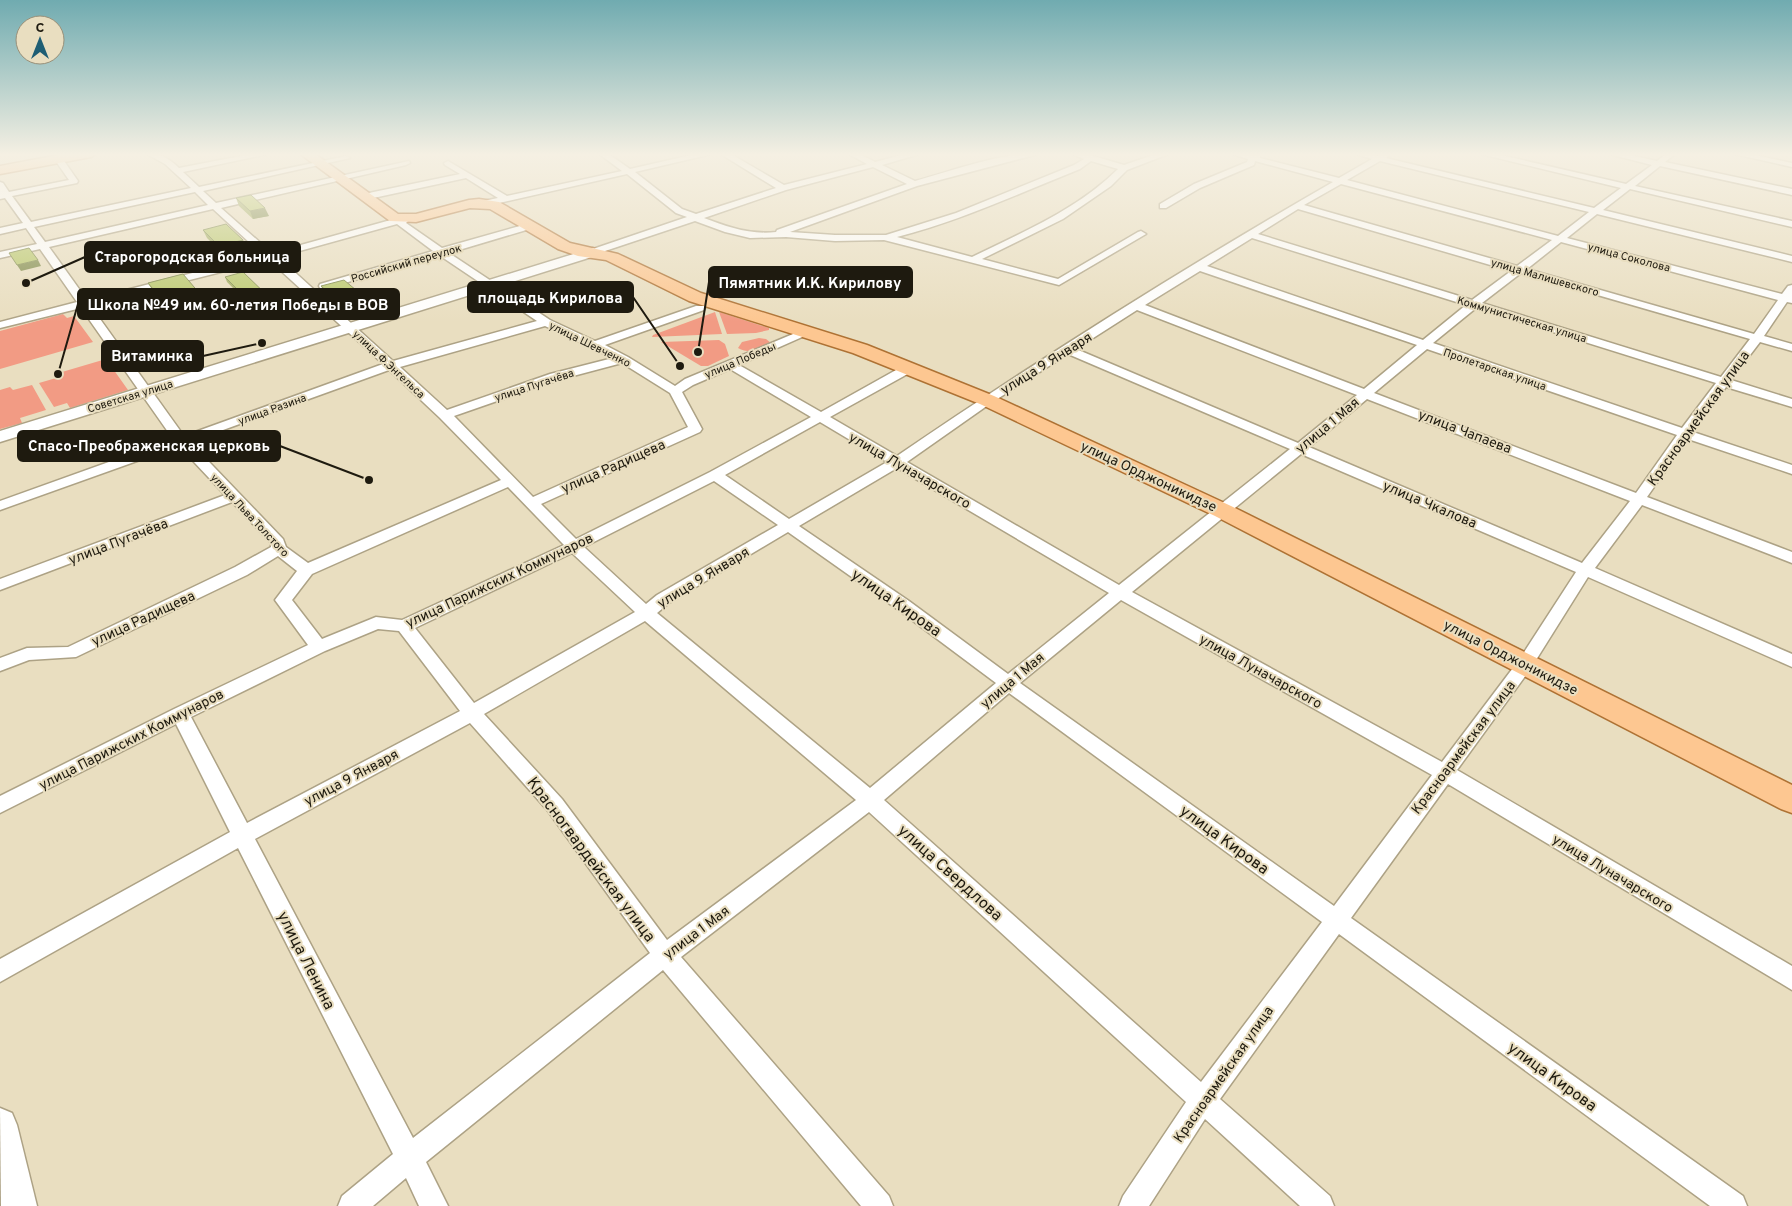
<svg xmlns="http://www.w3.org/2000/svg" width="1792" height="1206" viewBox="0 0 1792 1206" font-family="Overpass,sans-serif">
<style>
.green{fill:#f29b84}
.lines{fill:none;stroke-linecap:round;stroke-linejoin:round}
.minor-casing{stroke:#ada285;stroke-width:3}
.tertiary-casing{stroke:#ada285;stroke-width:3}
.primary-casing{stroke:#ae7234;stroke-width:3}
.minor{fill:#fff;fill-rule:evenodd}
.tertiary{fill:#fff;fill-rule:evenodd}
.primary{fill:#fdc791;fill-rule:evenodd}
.wall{fill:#a0ac5e}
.shaded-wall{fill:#828c4c}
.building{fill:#bac86d;stroke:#828c4c}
.labels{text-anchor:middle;stroke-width:4;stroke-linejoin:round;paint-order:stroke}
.far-street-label{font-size:11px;fill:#1e1a0f;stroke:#e9dec0}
.street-label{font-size:14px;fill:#1e1a0f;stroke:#e9dec0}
.near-street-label{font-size:16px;fill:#1e1a0f;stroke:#e9dec0}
.leader{fill:none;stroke:#1e1a0f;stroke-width:2}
.callout-dot{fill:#1e1a0f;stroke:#e9dec0;stroke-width:2}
.callout{fill:#1e1a0f;stroke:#1e1a0f;stroke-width:2}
.callout-label{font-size:15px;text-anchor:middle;font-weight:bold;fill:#fff}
</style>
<rect width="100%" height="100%" fill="#e9dec0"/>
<!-- green -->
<g class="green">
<path d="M715,312L722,334L652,337L653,335Z"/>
<path d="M719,312L769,328V330L756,333L727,334Z"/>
<path d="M63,314L67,318L74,316L93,342L0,369V331Z"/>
<path d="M759,338L766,339L771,343C761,351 749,354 738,348L742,342Z"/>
<path d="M719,340L725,344L729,356L708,366H701L661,342Z"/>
<path d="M106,359L128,390L70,408L67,403L54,407L39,383L63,376L62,372Z"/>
<path d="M32,385L46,410L20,418L22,423L0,429V390L10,387L13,390Z"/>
</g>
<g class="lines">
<!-- minor casing -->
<g class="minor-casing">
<g id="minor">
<path d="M145,153C159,153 169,158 179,168L256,153H273L183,172L199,187L346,156L350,158L203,191L216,203L409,161L410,163L406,165L221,208L272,253L405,216L410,219L406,223L442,248L527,224H533V228L449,253L550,320L595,341L696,306H704L705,308L704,310L605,345L628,357L675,386L685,379L805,329L811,332L809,334L739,365L821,412L905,365H913L915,368L913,371L830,417L897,456C1038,360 1185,267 1333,182L1255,161L1254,165L1200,188L1166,208H1160V204L1194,184L1247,162L1248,159L1229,153L1260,154V158L1339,178L1372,159L1353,153L1378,156L1382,153H1392L1386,158L1594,208L1621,188L1477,153H1492L1626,184L1652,165L1605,153H1621L1657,161L1667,153H1676L1665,162L1792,189V195L1660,166L1635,186L1792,221V227L1630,189L1603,210L1792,256V262L1597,214L1567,238L1782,294L1788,286L1792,285V303L1787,302L1764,336L1792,344V351L1760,342L1731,380L1792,399V407L1726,387L1693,432L1792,465V474L1688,439L1647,497L1792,552V563L1642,505L1595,568L1792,654V667L1588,577L1531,668L1457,770L1792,966V990L1448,784L1351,918L1743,1196L1747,1206H1710L1339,934L1220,1099L1330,1196L1334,1206H1300L1205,1119L1149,1206H1119L1123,1196L1186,1102L869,812L681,957L889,1196L893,1206H861L663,970L426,1162L448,1206H419L406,1178L373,1206H338L342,1196L393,1154L238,848L0,982V959L230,832L176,724L0,813V796L174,709L308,645L275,600L297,571L278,556L247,575L76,657L29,660L0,671V658L27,648L68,647L235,567L271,547V543L232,502L0,590V579L225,495L179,446L0,510V501L173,439L81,308L0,328V322L77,302L40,249L0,258V252L37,244L26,228L0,234V228L23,223L5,198L0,199V182L3,183L9,192L69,180L55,160L62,158L78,181L77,183L12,196L31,222L191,188L165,164ZM1380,161L1589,212L1558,236L1347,180ZM1341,184L1552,240L1517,266L1304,205ZM195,192L208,205L45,242L34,227ZM213,209L263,255L87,300L49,247ZM1298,209L1511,271L1472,300L1258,234ZM397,224L433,251L320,284L319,286L320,288H328L439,255L537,321L393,361L278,257ZM1252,238L1466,305L1423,340L1207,266ZM1561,242L1778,300L1754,334L1527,269ZM269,260L383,364L184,436L90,305ZM1200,271L1417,345L1364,389L1145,305ZM1521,273L1750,339L1721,377L1482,303ZM1476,308L1716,383L1682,428L1433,343ZM1137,310L1357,395L1298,443L1076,349ZM545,326L613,358L550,374L447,410L400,367ZM1427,349L1677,435L1636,493L1374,393ZM1068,354L1290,449L1119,585L907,462L991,403ZM622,363L670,393L688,427L533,497L454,416L558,380ZM730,369L811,417L710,472L576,539L541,504L700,432L702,429L682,392L693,385ZM389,370L440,418L501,480L308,563L286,547L283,539L190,442ZM1367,399L1630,501L1582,563L1309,447ZM820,422L887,462L789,519L725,475ZM1301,454L1576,572L1519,660L1442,762L1132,592ZM897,468L1109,593L1008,674L909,601L799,526ZM714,481L778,525L657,595L646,604L584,547ZM508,487L564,545L402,620L376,617L322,639L292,600L312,574ZM788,532L897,609L996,683L870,788L657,613L669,603ZM572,553L635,612L474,703L415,628ZM1121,600L1432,775L1334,906L1020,683ZM645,621L856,800L667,940L562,799L484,714ZM378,629L399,631L460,711L247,823L191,717L325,651ZM1009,693L1322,922L1201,1082L884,800ZM470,723L548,811L650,953L413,1138L255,839Z"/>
<path d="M598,153H607L630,169L700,153H716L635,172L682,209L696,214L776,188L719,153H729L784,185L867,164L847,153H858L875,162L909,153H923L882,165L915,181C956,170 999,153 1042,153L917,186L790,232L835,235H886L956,213L1074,165L1084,159L1070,153H1083L1124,165L1159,153H1171L1127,170L1111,186L1063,219L982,259L1058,279L1138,232L1141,231L1146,234L1059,285L884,240L835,241L786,237L750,238L725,232L695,221L596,254H590V250L687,217L676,213L627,174L486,206L483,205V201L498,198L466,178L364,200L360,197L364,194L460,174L445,165L444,163L448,161L507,196L622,171ZM1091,161L1118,169C1078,209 1023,232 972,257L897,237C960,221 1020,193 1080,169ZM873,167L907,184L777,230L776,232C750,235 728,227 704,218L786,190Z"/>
<path d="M1730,153H1746L1792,163V167Z"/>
</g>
</g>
<!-- tertiary casing -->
<g class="tertiary-casing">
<g id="tertiary">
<path d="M593,248L599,252L598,255L0,442V431Z"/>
<path d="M0,1108L12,1113L17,1125L37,1206H1Z"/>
</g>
</g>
<!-- primary casing -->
<g class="primary-casing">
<g id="primary">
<path d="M69,153H97L91,157L0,174V166Z"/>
<path d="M299,153H314L398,214H416L469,200L479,199L499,202L570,243L618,254L701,293L867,345L994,396L1231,506L1792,785V813L1781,809L1215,516L980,404L853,353L689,301L606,260L578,256L558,249L490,209L470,208L416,222L390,221Z"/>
</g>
</g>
<!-- minor -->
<use href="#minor" class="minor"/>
<!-- tertiary -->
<use href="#tertiary" class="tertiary"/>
<!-- primary -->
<use href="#primary" class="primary"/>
</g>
<!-- wall -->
<g class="wall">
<path d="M236,198L269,216L253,219L239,206Z"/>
<path d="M203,230L243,240L247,248L223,254L207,238Z"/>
<path d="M225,277L273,301L275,307L257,312L227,282Z"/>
<path d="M148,283L205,302L197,304L200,310L184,314L177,306L167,309L153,291Z"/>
<path d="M321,286L375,306L377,312L354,319L324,292Z"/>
</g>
<!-- shaded-wall -->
<g class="shaded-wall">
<path d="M265,208L269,216L253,219L250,211Z"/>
<path d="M243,240L247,248L223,254L219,246Z"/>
<path d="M38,260L41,266L21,271L17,265Z"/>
<path d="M200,294L205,302L197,304L200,310L184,314L179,305L191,296Z"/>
<path d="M173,298L177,306L167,309L162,300Z"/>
<path d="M273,301L275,307L257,312L254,306Z"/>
<path d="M375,306L377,312L354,319L351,313Z"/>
</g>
<!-- building -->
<g class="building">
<path d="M251,195L265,208L250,211L236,198Z"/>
<path d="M226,224L243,240L219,246L203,230Z"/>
<path d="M29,248L38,260L17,265L9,253Z"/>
<path d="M243,272L273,301L254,306L225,277Z"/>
<path d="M183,274L200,294L191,296L195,301L179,305L173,298L162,300L148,283Z"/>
<path d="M344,280L375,306L351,313L321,286Z"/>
</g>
<!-- sky -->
<linearGradient id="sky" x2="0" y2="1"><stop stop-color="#70abb0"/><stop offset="0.48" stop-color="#f5f0e3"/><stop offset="1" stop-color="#f5f0e3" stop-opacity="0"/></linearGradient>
<rect width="1792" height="322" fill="url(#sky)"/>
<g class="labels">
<!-- far-street labels -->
<g class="far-street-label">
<text transform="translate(1629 257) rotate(15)" y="4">улица Соколова</text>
<text transform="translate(406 263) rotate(-16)" y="4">Российский переулок</text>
<text transform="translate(1545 277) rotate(16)" y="4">улица Малишевского</text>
<text transform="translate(1522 319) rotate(17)" y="4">Коммунистическая улица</text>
<text transform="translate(590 344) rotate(26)" y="4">улица Шевченко</text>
<text transform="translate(740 360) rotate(-23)" y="4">улица Победы</text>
<text transform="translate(389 364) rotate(43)" y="4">улица Ф.Энгельса</text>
<text transform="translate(1495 369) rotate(19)" y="4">Пролетарская улица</text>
<text transform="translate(534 385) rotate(-18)" y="4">улица Пугачёва</text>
<text transform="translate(130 396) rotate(-17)" y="4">Советская улица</text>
<text transform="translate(272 409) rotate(-20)" y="4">улица Разина</text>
<text transform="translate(250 515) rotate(47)" y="4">улица Льва Толстого</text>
</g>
<!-- street labels -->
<g class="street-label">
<text transform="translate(1046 363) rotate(-32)" y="5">улица 9 Января</text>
<text transform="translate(1698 418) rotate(-54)" y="5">Красноармейская улица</text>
<text transform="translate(1327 425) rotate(-40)" y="5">улица 1 Мая</text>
<text transform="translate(1465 431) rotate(21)" y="5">улица Чапаева</text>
<text transform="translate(613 466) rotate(-24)" y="5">улица Радищева</text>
<text transform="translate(910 470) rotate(30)" y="5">улица Луначарского</text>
<text transform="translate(1149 476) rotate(25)" y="5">улица Орджоникидзе</text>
<text transform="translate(1430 504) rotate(23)" y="5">улица Чкалова</text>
<text transform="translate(118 541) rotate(-21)" y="5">улица Пугачёва</text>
<text transform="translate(703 577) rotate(-31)" y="5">улица 9 Января</text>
<text transform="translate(499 580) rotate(-25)" y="5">улица Парижских Коммунаров</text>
<text transform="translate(143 618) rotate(-25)" y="5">улица Радищева</text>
<text transform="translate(1511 657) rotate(27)" y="5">улица Орджоникидзе</text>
<text transform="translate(1261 671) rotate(29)" y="5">улица Луначарского</text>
<text transform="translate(1012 680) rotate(-40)" y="5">улица 1 Мая</text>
<text transform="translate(131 739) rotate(-27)" y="5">улица Парижских Коммунаров</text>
<text transform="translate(1463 747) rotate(-53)" y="5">Красноармейская улица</text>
<text transform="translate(351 777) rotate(-28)" y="5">улица 9 Января</text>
<text transform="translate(1613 873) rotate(31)" y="5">улица Луначарского</text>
<text transform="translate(696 932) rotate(-37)" y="5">улица 1 Мая</text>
<text transform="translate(1223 1074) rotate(-55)" y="5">Красноармейская улица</text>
</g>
<!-- near-street labels -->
<g class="near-street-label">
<text transform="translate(897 602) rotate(35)" y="6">улица Кирова</text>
<text transform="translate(1225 839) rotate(36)" y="6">улица Кирова</text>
<text transform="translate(592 859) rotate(53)" y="6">Красногвардейская улица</text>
<text transform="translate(951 872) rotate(42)" y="6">улица Свердлова</text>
<text transform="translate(307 960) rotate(63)" y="6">улица Ленина</text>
<text transform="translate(1553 1076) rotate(36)" y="6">улица Кирова</text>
</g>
</g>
<!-- callouts -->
<path class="leader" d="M26 283L85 257M698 352L709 282M680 366L633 297M58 374L78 304M262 343L203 356M369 480L280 446"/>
<g class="callout-dot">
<circle cx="26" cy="283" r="5"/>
<circle cx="698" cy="352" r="5"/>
<circle cx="680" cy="366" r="5"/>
<circle cx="58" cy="374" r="5"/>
<circle cx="262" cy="343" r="5"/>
<circle cx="369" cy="480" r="5"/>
</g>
<g class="callout">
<rect x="85" y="242" width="215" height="30" rx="5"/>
<rect x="709" y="267" width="203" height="30" rx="5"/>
<rect x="468" y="282" width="165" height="30" rx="5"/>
<rect x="78" y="289" width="321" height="30" rx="5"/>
<rect x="102" y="341" width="101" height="30" rx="5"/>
<rect x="18" y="431" width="262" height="30" rx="5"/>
</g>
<g class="callout-label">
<text x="192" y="262">Старогородская больница</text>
<text x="810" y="288">Пямятник И.К. Кирилову</text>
<text x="550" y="303">площадь Кирилова</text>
<text x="238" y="310">Школа №49 им. 60-летия Победы в ВОВ</text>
<text x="152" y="361">Витаминка</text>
<text x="149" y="451">Спасо-Преображенская церковь</text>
</g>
<!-- north arrow -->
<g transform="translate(40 40)"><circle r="24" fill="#e9dec0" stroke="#989079"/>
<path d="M0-4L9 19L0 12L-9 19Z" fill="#1f5e74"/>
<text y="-8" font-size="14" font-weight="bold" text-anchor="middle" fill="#1e1a0f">С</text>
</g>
</svg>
